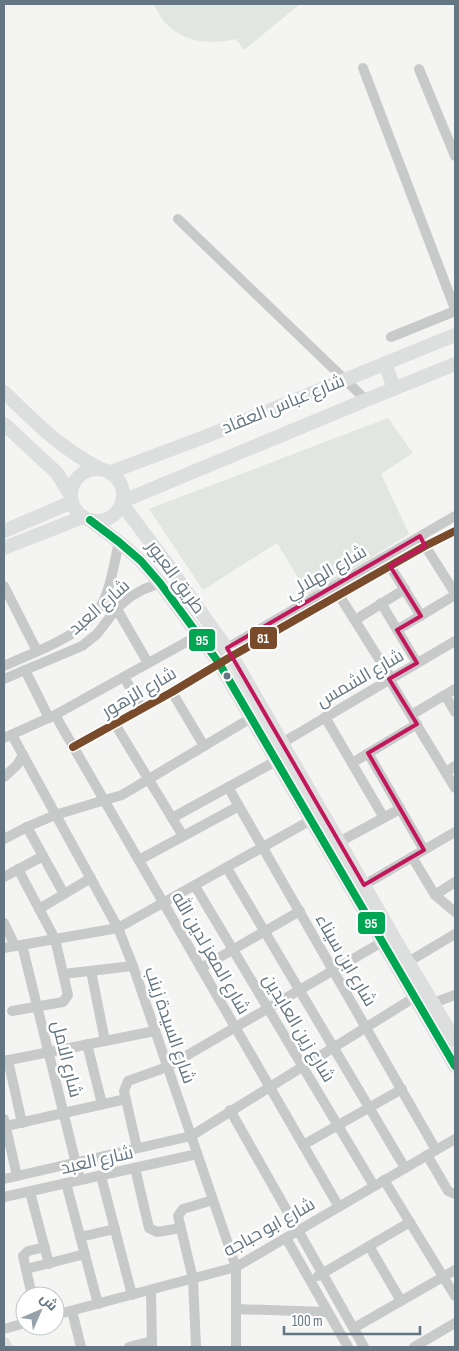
<svg xmlns="http://www.w3.org/2000/svg" width="459" height="1351" viewBox="0 0 459 1351" font-family="'Sofia Sans Condensed',Cairo,sans-serif">
<style>
.green{fill:#e2e6e0}
.lines{fill:none;stroke-linecap:round;stroke-linejoin:round}
.street{stroke:#c8caca;stroke-width:10}
.secondary{stroke:#dddede;stroke-width:14}
.bus-1-casing{stroke:#fff;stroke-width:11}
.bus-2-casing{stroke:#fff;stroke-width:11}
.bus-1{stroke:#00a651;stroke-width:8}
.bus-2{stroke:#7a4b2a;stroke-width:8}
.marked{fill:none;stroke:#c2185b;stroke-width:4;stroke-linejoin:round}
.bus-dot{fill:#647682;stroke:#fff;stroke-width:2}
.labels{text-anchor:middle;stroke-width:5;stroke-linejoin:round;paint-order:stroke}
.street-label{font-size:18px;fill:#647682;stroke:#fff}
.line-badge{stroke:#fff;stroke-width:2}
.badge-label{font-size:14px;text-anchor:middle;font-weight:bold;fill:#fff}
</style>
<rect width="100%" height="100%" fill="#f4f4f2"/>
<!-- green -->
<g class="green">
<path d="M154,4H300L244,50L236,39C202,47 168,39 154,4Z"/>
<path d="M388,418L413,453L381,474L409,534L309,596L277,543L203,590L149,509Z"/>
</g>
<g class="lines">
<!-- street -->
<g class="street">
<path d="M363,68L455,309"/>
<path d="M419,69L455,156"/>
<path d="M178,219L366,400"/>
<path d="M391,337L455,311"/>
<path d="M422,541L455,593"/>
<path d="M390,566L421,616"/>
<path d="M4,586L37,651"/>
<path d="M107,592L148,663"/>
<path d="M339,595L391,678"/>
<path d="M381,603L417,663"/>
<path d="M355,620L405,589"/>
<path d="M397,630L455,595"/>
<path d="M222,651L455,516"/>
<path d="M4,666C36,651 86,636 103,602C111,587 115,559 119,542"/>
<path d="M25,670L49,718"/>
<path d="M124,677L142,709"/>
<path d="M4,679L82,646L97,634L117,608L130,597L144,589L160,583"/>
<path d="M389,679L455,788"/>
<path d="M172,692L204,746"/>
<path d="M445,695L455,712"/>
<path d="M55,715L339,1207"/>
<path d="M411,715L455,689"/>
<path d="M325,717L384,818"/>
<path d="M115,724L183,836"/>
<path d="M12,735L118,928L133,966L236,1267V1347"/>
<path d="M4,738L55,715L199,635"/>
<path d="M282,743L455,641"/>
<path d="M73,747L172,692L232,656L425,546L455,531"/>
<path d="M368,753L424,850"/>
<path d="M352,763L417,724"/>
<path d="M446,772L455,766"/>
<path d="M4,777L17,765L23,755"/>
<path d="M228,787L436,1150"/>
<path d="M172,818L276,761"/>
<path d="M27,827L64,894"/>
<path d="M4,839L27,827L55,815L122,795L251,718"/>
<path d="M339,842L400,809"/>
<path d="M412,857L435,895L455,912"/>
<path d="M139,860L239,806"/>
<path d="M227,868L405,1168"/>
<path d="M4,877L43,856"/>
<path d="M364,885L455,832"/>
<path d="M195,886L374,1186"/>
<path d="M435,895L455,882"/>
<path d="M39,909L91,878"/>
<path d="M4,923L15,946"/>
<path d="M22,945L80,1180"/>
<path d="M4,948L118,928L311,820"/>
<path d="M408,962L455,934"/>
<path d="M201,968L300,911"/>
<path d="M91,971L105,1041"/>
<path d="M63,974L133,966"/>
<path d="M433,1003L455,995"/>
<path d="M12,1011L63,1002L68,995L55,939L18,869"/>
<path d="M87,1044L102,1104"/>
<path d="M8,1060L22,1123"/>
<path d="M4,1061L155,1031"/>
<path d="M230,1110L364,1347"/>
<path d="M4,1119L17,1176"/>
<path d="M6,1126L126,1099"/>
<path d="M303,1145L402,1089"/>
<path d="M137,1148L124,1091L128,1081L167,1067L382,942"/>
<path d="M427,1155L448,1191L455,1194"/>
<path d="M135,1168L149,1228L157,1232L181,1228"/>
<path d="M101,1176L132,1295"/>
<path d="M4,1179L191,1136L415,997"/>
<path d="M384,1180L455,1296"/>
<path d="M66,1183L98,1304"/>
<path d="M30,1192L49,1264"/>
<path d="M4,1197L197,1154"/>
<path d="M80,1237L115,1229"/>
<path d="M286,1238L348,1347"/>
<path d="M369,1246L401,1301"/>
<path d="M26,1269L85,1254"/>
<path d="M318,1276L410,1222"/>
<path d="M151,1290L152,1347"/>
<path d="M32,1296L23,1256L28,1251L45,1247"/>
<path d="M236,1309L327,1312"/>
<path d="M72,1311L81,1347"/>
<path d="M55,1315L236,1267L455,1139"/>
<path d="M354,1328L455,1270"/>
<path d="M4,1329L25,1323"/>
<path d="M129,1347L152,1341"/>
<path d="M196,1347L193,1279L178,1216L183,1209L213,1200"/>
<path d="M414,1347L455,1323"/>
</g>
<!-- secondary -->
<g class="secondary">
<path d="M385,363L394,389"/>
<path d="M4,392C34,421 62,450 101,469"/>
<path d="M4,424L57,473L71,496"/>
<circle cx="97" cy="495" r="26"/>
<path d="M111,472L207,436L455,335"/>
<path d="M123,501L366,400L455,364"/>
<path d="M122,504L167,564L232,656L408,962L455,1040"/>
<path d="M90,520L119,542L141,561L160,583L219,663L455,1066"/>
<path d="M4,531L72,502"/>
<path d="M4,548L83,517"/>
<path d="M4,1344L5,1347"/>
</g>
<!-- bus-1 casing -->
<g class="bus-1-casing">
<path id="bus-1" d="M90,520L119,542L141,561L160,583L219,663L455,1066"/>
</g>
<!-- bus-2 casing -->
<g class="bus-2-casing">
<path id="bus-2" d="M73,747L172,692L232,656L425,546L455,531"/>
</g>
<!-- bus-1 -->
<use href="#bus-1" class="bus-1"/>
<!-- bus-2 -->
<use href="#bus-2" class="bus-2"/>
</g>
<!-- marked area -->
<path class="marked" d="M420,536L425,546L390,566L421,616L397,630L417,663L389,679L417,724L368,753L424,850L364,885L227,648Z"/>
<!-- markers -->
<circle class="bus-dot" cx="227" cy="676" r="4.5"/>
<g class="labels">
<!-- street labels -->
<g class="street-label">
<text transform="translate(283 404) rotate(-22)" y="6">شارع عباس العقاد</text>
<text transform="translate(326 572) rotate(-30)" y="6">شارع الهلالي</text>
<text transform="translate(176 577) rotate(54)" y="6">طريق العبور</text>
<text transform="translate(99 607) rotate(-41)" y="6">شارع العبد</text>
<text transform="translate(360 678) rotate(-30)" y="6">شارع الشمس</text>
<text transform="translate(139 692) rotate(-30)" y="6">شارع الزهور</text>
<text transform="translate(211 953) rotate(60)" y="6">شارع المعز لدين الله</text>
<text transform="translate(346 960) rotate(60)" y="6">شارع ابن سيناء</text>
<text transform="translate(170 1025) rotate(71)" y="6">شارع السيدة زينب</text>
<text transform="translate(299 1028) rotate(59)" y="6">شارع زين العابدين</text>
<text transform="translate(67 1059) rotate(76)" y="6">شارع الامل</text>
<text transform="translate(97 1160) rotate(-13)" y="6">شارع العبد</text>
<text transform="translate(269 1227) rotate(-29)" y="6">شارع ابو حباجه</text>
</g>
</g>
<g class="line-badge">
<rect x="249" y="626" width="29" height="24" rx="5" fill="#7a4b2a"/>
<rect x="188" y="628" width="28" height="24" rx="5" fill="#00a651"/>
<rect x="357" y="911" width="29" height="24" rx="5" fill="#00a651"/>
</g>
<g class="badge-label">
<text x="263" y="643">81</text>
<text x="202" y="645">95</text>
<text x="371" y="928">95</text>
</g>
<!-- border -->
<rect width="459" height="1351" fill="none" stroke="#647682" stroke-width="10"/>
<!-- north arrow -->
<g transform="translate(40 1311) rotate(45)"><circle r="24" fill="#ffffff" stroke="#c1c8cd"/>
<path d="M0-4L9 19L0 12L-9 19Z" fill="#96a2a9"/>
<text y="-8" font-size="14" font-weight="bold" text-anchor="middle" fill="#647682">ش</text>
</g>
<!-- scale -->
<path d="M284 1326v8h136v-8" fill="none" stroke="#647682" stroke-width="2.5"/>
<text x="292" y="1326" font-size="15" fill="#647682" stroke="#ffffff" stroke-width="4" paint-order="stroke">100 m</text>
</svg>
